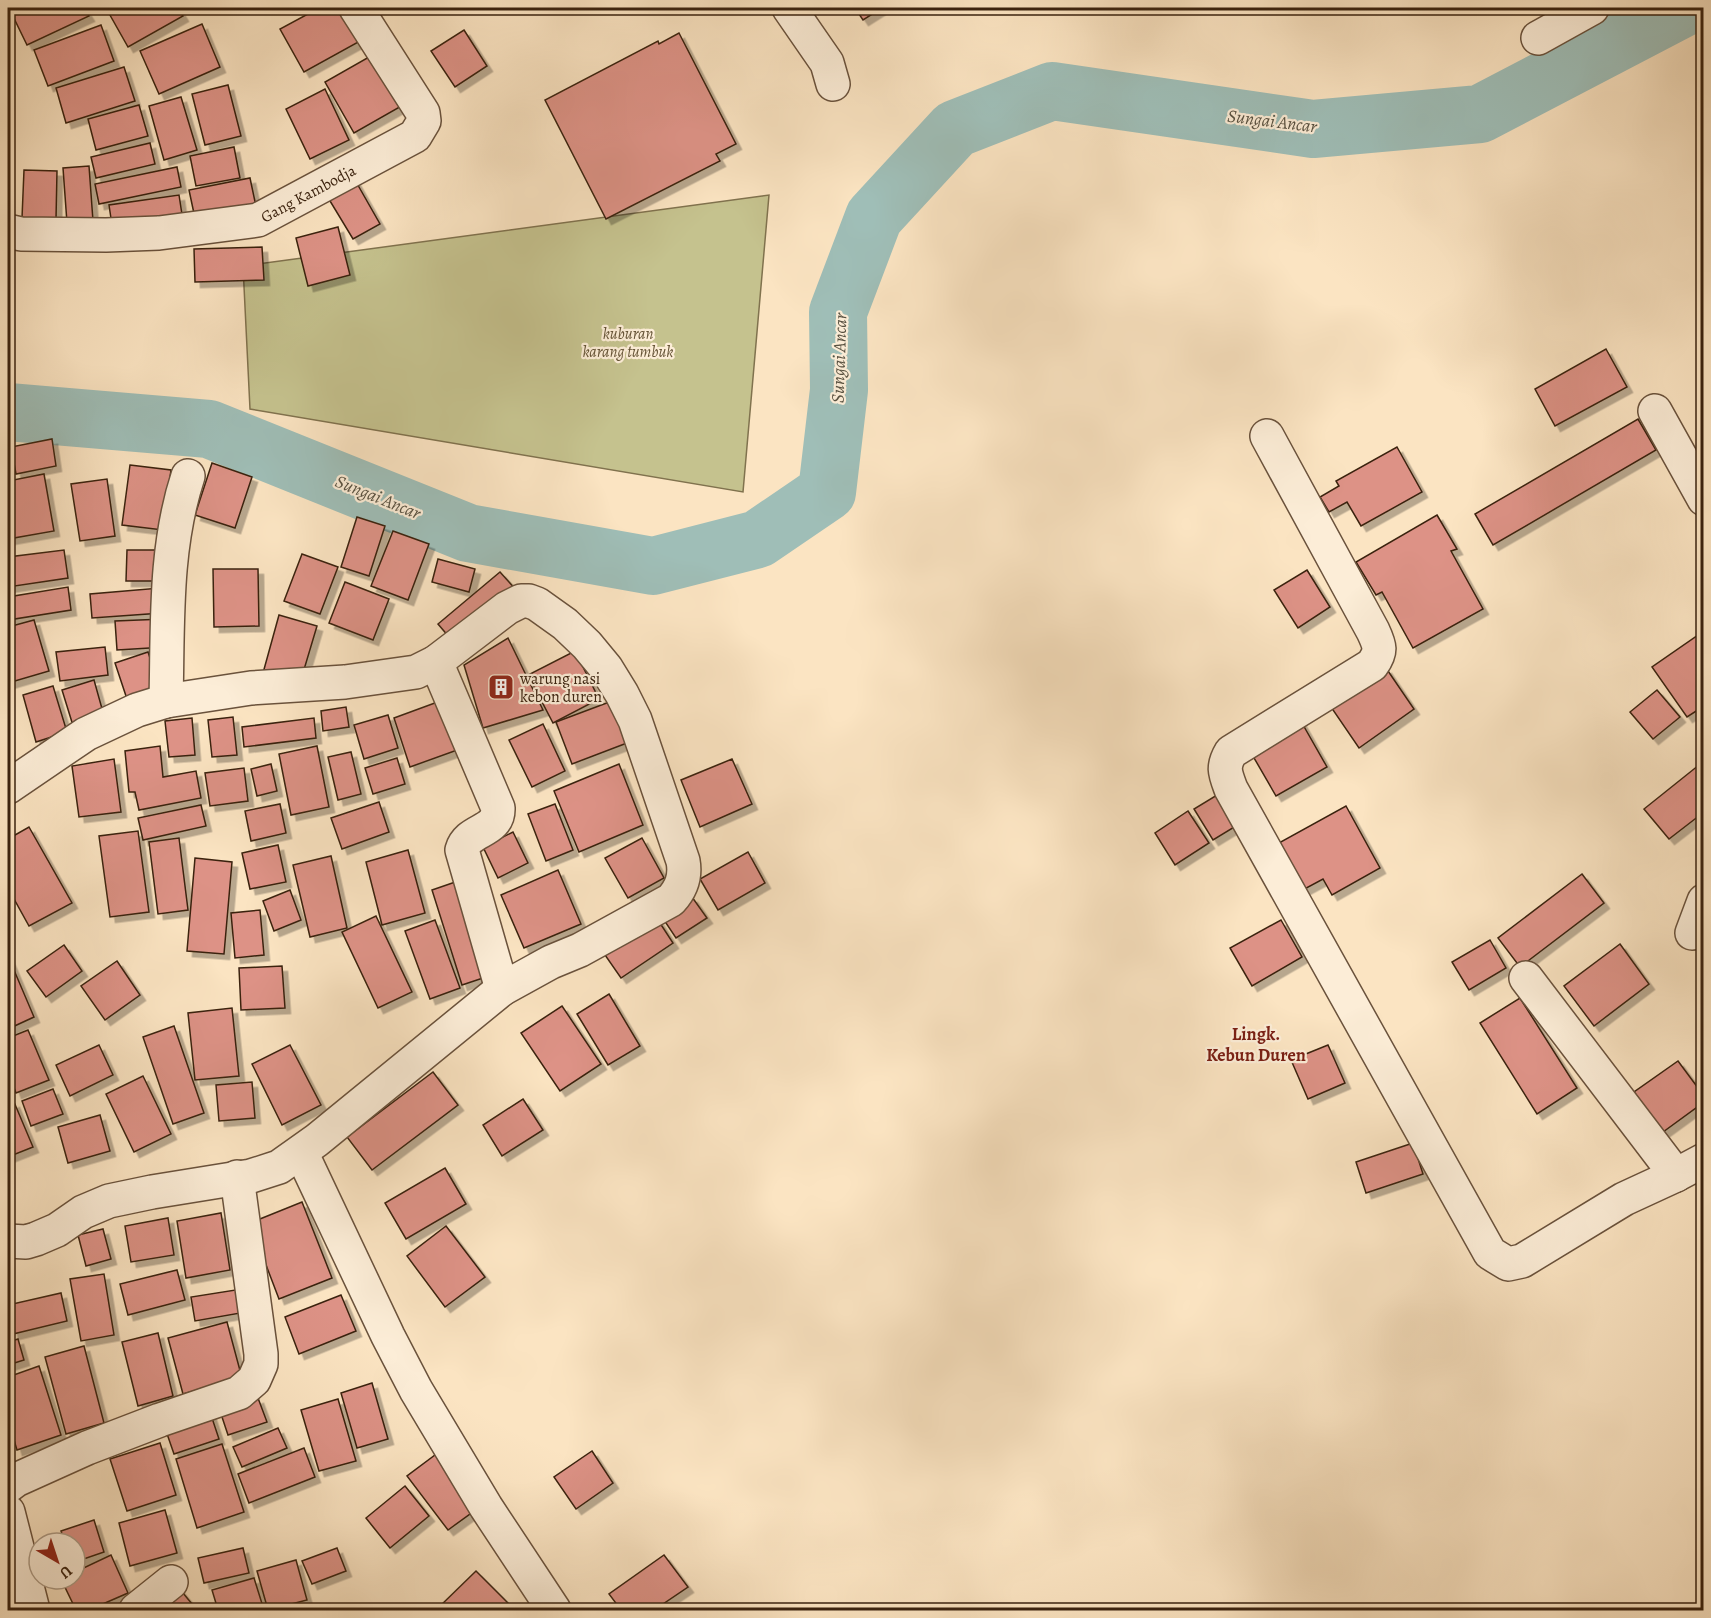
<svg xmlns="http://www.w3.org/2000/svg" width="1711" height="1618" viewBox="0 0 1711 1618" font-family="Alegreya,serif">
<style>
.green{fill:#c5c28e;stroke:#80724e;stroke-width:1.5}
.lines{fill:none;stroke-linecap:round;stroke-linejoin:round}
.river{stroke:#9fbeb7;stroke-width:58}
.building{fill:#dd9286;stroke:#3a220f;stroke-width:1.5;filter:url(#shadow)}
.minor-casing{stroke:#6a523c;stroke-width:36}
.minor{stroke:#fcedd7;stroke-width:33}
.labels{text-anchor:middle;stroke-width:4.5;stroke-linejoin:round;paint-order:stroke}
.street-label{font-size:16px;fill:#3a220f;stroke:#fcedd7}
.park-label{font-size:16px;font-style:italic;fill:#645235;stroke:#fcedd7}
.poi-label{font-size:16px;fill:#3a220f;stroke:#fcedd7;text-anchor:start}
.water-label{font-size:18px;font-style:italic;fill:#585141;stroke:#fcedd7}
.neighbourhood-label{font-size:18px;font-weight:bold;fill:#7a1f14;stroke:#fcedd7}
</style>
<defs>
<filter id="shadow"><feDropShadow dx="5.5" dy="5.5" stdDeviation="0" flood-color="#0004"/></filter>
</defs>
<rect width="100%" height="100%" fill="#fbe4c2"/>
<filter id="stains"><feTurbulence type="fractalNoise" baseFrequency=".00333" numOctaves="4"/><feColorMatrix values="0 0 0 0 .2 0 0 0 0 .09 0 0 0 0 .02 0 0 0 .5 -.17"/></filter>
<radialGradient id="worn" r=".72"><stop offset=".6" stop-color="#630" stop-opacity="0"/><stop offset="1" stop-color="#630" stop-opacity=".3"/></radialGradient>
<!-- green -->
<path class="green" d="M769,195L743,492L250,409L243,266Z"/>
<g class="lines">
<!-- river -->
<path class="river" d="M8,412L209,429L468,533L653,566L758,539L827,492L839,390L838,312L874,217L955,129L1052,91L1313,129L1480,114L1683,8"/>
</g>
<!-- building -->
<g class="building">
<path d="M9,8H84L89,16L27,45Z"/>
<path d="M106,8H178L183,16L128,47Z"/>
<path d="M319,8H345L362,40L304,72L280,29Z"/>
<path d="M855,8H882L863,20Z"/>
<path d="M202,24L220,67L159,94L140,51Z"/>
<path d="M101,25L114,61L48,86L34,50Z"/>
<path d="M464,30L487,66L455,87L431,51Z"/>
<path d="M679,33L736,144L716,154L720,161L606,219L545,100L658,41L659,44Z"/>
<path d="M376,53L405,104L354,133L325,82Z"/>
<path d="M124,67L135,101L66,123L56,88Z"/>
<path d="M228,85L241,136L205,145L192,94Z"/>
<path d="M325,89L349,140L310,159L286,109Z"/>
<path d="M181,97L197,150L164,160L149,106Z"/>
<path d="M139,105L148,136L96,150L88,119Z"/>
<path d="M150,143L155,164L96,178L91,157Z"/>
<path d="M234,147L240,178L196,186L190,156Z"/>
<path d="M89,166L93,221L67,223L63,168Z"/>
<path d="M177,167L181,187L99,204L95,184Z"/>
<path d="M24,170L57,171L56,219L22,218Z"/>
<path d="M250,178L257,211L196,223L189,190Z"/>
<path d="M355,180L380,224L353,239L327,196Z"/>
<path d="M179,195L183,221L113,232L109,205Z"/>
<path d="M338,227L350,275L308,286L296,238Z"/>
<path d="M262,247L264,280L195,282L194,249Z"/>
<path d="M1606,349L1627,387L1555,426L1535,389Z"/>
<path d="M1638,419L1656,450L1493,545L1475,514Z"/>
<path d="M52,439L56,466L16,474L11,447Z"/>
<path d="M1397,447L1422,492L1361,526L1347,502L1329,512L1320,497L1339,486L1336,481Z"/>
<path d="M212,463L252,477L235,528L195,515Z"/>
<path d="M130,465L171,470L163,530L122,525Z"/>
<path d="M44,474L54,531L8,539V481Z"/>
<path d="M107,479L115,536L80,541L71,484Z"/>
<path d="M1437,515L1457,549L1451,551L1483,609L1413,648L1382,592L1376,595L1356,562Z"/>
<path d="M357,517L385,526L369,576L341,567Z"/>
<path d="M393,531L429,544L408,600L371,586Z"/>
<path d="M64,550L68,578L8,587V557Z"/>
<path d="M127,550H166L165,581H126Z"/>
<path d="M302,554L338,567L320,614L284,601Z"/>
<path d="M438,559L475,569L469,592L432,582Z"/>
<path d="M213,569H258L259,626L214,627Z"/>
<path d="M1307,570L1330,607L1298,628L1274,590Z"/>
<path d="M500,572L517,591L455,644L438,624Z"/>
<path d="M345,582L389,599L373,640L329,623Z"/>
<path d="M68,587L71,610L8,620V597Z"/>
<path d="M160,588L162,613L92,618L90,594Z"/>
<path d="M279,615L317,626L300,683L263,673Z"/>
<path d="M164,619L166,647L117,650L115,621Z"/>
<path d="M34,620L49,671L8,683V627Z"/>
<path d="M1704,631V706L1687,717L1652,667Z"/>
<path d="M508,638L543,710L483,728L464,665Z"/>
<path d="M105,647L108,675L60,681L56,652Z"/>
<path d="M575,651L599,699L553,723L528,675Z"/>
<path d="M148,652L160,688L127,699L115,663Z"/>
<path d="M1386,668L1414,709L1359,748L1331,707Z"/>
<path d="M94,680L106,723L75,732L62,690Z"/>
<path d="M53,686L67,732L36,742L23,695Z"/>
<path d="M1657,690L1680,717L1653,739L1630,712Z"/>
<path d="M443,700L460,749L410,767L394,718Z"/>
<path d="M612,701L627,743L572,764L556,722Z"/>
<path d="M346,707L349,727L323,731L321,711Z"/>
<path d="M388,715L398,748L364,759L354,725Z"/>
<path d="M1298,716L1327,767L1276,796L1246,744Z"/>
<path d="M233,717L237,755L212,757L208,720Z"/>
<path d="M192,718L195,755L169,757L165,721Z"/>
<path d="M314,718L316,738L244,747L242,727Z"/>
<path d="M543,724L565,771L532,787L509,740Z"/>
<path d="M160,746L163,777L196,771L201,798L139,810L135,792H129L125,751Z"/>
<path d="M317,746L329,807L291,815L279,754Z"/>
<path d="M351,752L361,794L338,800L328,757Z"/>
<path d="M397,758L405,784L373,794L365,768Z"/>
<path d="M114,759L121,812L79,817L72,766Z"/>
<path d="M732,759L752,804L700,827L681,780Z"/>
<path d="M1704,761V812L1669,839L1644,809Z"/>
<path d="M271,764L277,791L257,796L251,769Z"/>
<path d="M619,764L643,825L579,852L554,791Z"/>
<path d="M244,768L248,801L210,806L205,773Z"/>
<path d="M1217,795L1236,826L1213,840L1194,809Z"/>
<path d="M379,802L389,832L342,849L331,818Z"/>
<path d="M280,804L286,833L251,841L245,811Z"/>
<path d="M555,804L573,850L546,861L528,814Z"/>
<path d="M201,805L206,826L143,840L138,818Z"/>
<path d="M1346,806L1380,868L1332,895L1323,879L1299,892L1277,844Z"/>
<path d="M1188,811L1209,843L1175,865L1155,833Z"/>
<path d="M29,827L72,903L29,926L8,888V839Z"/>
<path d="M138,831L149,912L110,917L99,836Z"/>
<path d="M513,832L528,863L498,878L483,847Z"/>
<path d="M179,838L188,910L158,914L149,842Z"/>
<path d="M642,838L664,878L628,898L605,858Z"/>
<path d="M278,845L286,882L250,889L242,853Z"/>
<path d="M408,850L425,913L382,925L366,862Z"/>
<path d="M748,852L765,883L718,910L700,879Z"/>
<path d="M331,856L347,928L310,937L293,865Z"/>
<path d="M195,858L232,862L224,954L187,951Z"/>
<path d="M558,870L581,924L524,948L501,895Z"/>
<path d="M1582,874L1604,903L1520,967L1498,938Z"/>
<path d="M464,879L495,974L462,985L432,890Z"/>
<path d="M290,890L301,920L274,931L263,901Z"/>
<path d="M692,897L707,918L676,938L662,917Z"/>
<path d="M260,910L264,955L235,958L231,913Z"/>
<path d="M376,916L412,992L378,1008L342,932Z"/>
<path d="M435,920L460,988L430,999L405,931Z"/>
<path d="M658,920L673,943L621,978L605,955Z"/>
<path d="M1281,920L1302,957L1252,986L1230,948Z"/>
<path d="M1490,940L1506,968L1469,990L1452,962Z"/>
<path d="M1620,944L1649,984L1594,1026L1564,986Z"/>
<path d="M64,945L82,971L46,997L27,971Z"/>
<path d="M8,956L34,1017L8,1029Z"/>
<path d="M117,961L140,995L105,1020L81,986Z"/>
<path d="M282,966L285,1008L241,1010L239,968Z"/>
<path d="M609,994L640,1046L608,1065L577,1014Z"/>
<path d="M1520,998L1577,1088L1537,1114L1480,1023Z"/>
<path d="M562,1006L601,1064L560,1091L521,1033Z"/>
<path d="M232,1008L239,1076L195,1080L188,1013Z"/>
<path d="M174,1026L204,1113L173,1124L143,1037Z"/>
<path d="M28,1030L49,1080L16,1093L8,1071V1038Z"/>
<path d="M99,1045L113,1075L70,1096L56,1065Z"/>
<path d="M290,1045L321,1105L282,1125L252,1064Z"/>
<path d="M1328,1045L1345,1083L1308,1099L1291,1060Z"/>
<path d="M1678,1061L1704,1096V1102L1663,1132L1634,1092Z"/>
<path d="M433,1072L458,1105L372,1170L347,1137Z"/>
<path d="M143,1076L171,1134L134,1152L106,1094Z"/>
<path d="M252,1082L255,1118L219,1121L216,1085Z"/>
<path d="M53,1089L63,1114L31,1126L22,1101Z"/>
<path d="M523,1099L543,1130L502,1156L483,1125Z"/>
<path d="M14,1102L33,1147L8,1157V1105Z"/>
<path d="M100,1115L110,1151L68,1163L58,1127Z"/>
<path d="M1413,1143L1423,1174L1366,1193L1356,1162Z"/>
<path d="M445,1168L466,1204L406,1239L385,1203Z"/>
<path d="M302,1202L332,1278L279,1299L250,1223Z"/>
<path d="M221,1213L230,1270L186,1278L177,1221Z"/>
<path d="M168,1218L174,1255L131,1262L125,1226Z"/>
<path d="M446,1226L485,1277L445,1307L407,1256Z"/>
<path d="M103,1229L111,1259L86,1266L78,1235Z"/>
<path d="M177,1270L185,1300L128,1315L120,1284Z"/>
<path d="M104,1274L114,1335L81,1341L70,1279Z"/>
<path d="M248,1288L252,1311L195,1321L191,1297Z"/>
<path d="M61,1293L67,1321L13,1334L8,1305Z"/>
<path d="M341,1295L356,1331L299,1354L285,1317Z"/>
<path d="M227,1322L242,1378L183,1394L168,1338Z"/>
<path d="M158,1333L173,1396L138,1406L122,1342Z"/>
<path d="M18,1339L24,1360L8,1365V1342Z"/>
<path d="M84,1346L104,1423L66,1434L45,1357Z"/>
<path d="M39,1366L61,1435L17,1450L8,1420V1377Z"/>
<path d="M372,1383L388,1439L357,1448L341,1393Z"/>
<path d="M258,1398L267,1422L228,1435L220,1411Z"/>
<path d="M338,1399L356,1461L319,1471L301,1410Z"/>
<path d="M210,1412L219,1439L174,1454L165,1428Z"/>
<path d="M278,1428L287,1448L242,1467L233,1447Z"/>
<path d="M160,1443L176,1495L127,1511L110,1459Z"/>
<path d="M222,1444L244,1512L197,1528L176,1459Z"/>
<path d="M304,1448L315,1477L249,1503L238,1474Z"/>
<path d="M592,1451L613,1483L576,1509L554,1477Z"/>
<path d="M439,1452L481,1506L448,1530L407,1476Z"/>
<path d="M405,1486L429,1516L390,1548L366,1518Z"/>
<path d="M165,1510L177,1553L130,1566L119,1523Z"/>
<path d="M94,1520L104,1552L75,1562V1543H65L61,1531Z"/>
<path d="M243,1548L249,1573L204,1583L198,1558Z"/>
<path d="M337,1548L346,1571L312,1584L302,1561Z"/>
<path d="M111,1555L128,1593L89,1610H76L61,1579H75V1572Z"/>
<path d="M664,1555L688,1587L654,1610H621L609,1594Z"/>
<path d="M296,1560L307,1600L268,1610L257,1571Z"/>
<path d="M476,1571L515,1610L437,1609Z"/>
<path d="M8,1576L20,1608L13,1610H8Z"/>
<path d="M254,1578L264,1610H218L212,1590Z"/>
<path d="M178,1587L197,1610H149Z"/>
</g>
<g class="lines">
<!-- minor casing -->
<g class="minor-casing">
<g id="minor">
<path d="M789,8L827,63L833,84"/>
<path d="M1538,38L1592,8"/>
<path d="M8,231L21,234L106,235L159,233L258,220L415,136L424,121L423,113L356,8"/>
<path d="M1655,411L1704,499"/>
<path d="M1267,436L1373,631C1380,646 1382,651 1372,665L1231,752C1222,767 1225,773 1231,789L1490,1253L1508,1264L1522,1261L1624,1199L1676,1175L1704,1160"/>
<path d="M436,662L498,808C499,833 468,828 462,850L502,989"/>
<path d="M166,701C168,626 164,549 188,476"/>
<path d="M8,787L86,734L137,710L166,701L251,688L345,682L416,672L436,662L507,608L521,601H529L537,604L565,624L587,645L606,668L622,694L635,720L683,861C686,877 681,889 671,900L580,950L551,962L502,989L317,1140L279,1167L251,1176L152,1192L109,1201L83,1212L57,1230L36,1239L26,1242L8,1241"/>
<path d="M1692,933L1704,901"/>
<path d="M1526,978L1676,1175"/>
<path d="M301,1152L388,1336L416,1390L486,1507L554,1610"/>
<path d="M8,1486L16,1480L87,1448L160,1420L239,1393L254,1380L261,1364V1354L237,1177"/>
<path d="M8,1512L33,1610"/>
<path d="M136,1610L171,1582"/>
</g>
</g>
<!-- minor -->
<use href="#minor" class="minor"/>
</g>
<!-- icons -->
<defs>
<g id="building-square" transform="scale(1.35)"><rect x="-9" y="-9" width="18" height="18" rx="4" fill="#8f2418" stroke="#fcedd7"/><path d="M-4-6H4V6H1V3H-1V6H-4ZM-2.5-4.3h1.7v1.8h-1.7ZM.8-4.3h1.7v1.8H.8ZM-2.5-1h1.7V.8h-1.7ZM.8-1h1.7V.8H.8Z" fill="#fff"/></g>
</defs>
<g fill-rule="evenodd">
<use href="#building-square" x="501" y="687"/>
</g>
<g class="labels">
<!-- street labels -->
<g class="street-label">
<text transform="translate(308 193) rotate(-28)" y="6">Gang Kambodja</text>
</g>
<!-- park labels -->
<g class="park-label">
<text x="628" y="339">kuburan<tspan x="628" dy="18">karang tumbuk</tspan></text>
</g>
<!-- poi labels -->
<g class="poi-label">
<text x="520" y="684">warung nasi<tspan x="520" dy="18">kebon duren</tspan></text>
</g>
<!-- water labels -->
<g class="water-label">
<text transform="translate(1272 121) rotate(7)" y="6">Sungai Ancar</text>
<text transform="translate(839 358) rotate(-88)" y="6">Sungai Ancar</text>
<text transform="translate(378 497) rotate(22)" y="6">Sungai Ancar</text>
</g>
<!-- neighbourhood labels -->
<g class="neighbourhood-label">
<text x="1256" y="1040">Lingk.<tspan x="1256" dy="21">Kebun Duren</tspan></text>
</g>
</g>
<!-- margin -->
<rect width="1711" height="1618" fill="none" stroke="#fbe4c2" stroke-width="30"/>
<rect x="9" y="9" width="1693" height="1600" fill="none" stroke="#3a220f" stroke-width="3"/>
<rect x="15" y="15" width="1681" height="1588" fill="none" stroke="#3a220f" stroke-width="1.5"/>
<!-- north arrow -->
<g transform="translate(57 1561) rotate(141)"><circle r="28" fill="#fcedd7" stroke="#ae9c87" stroke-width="1.5"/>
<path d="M0-4.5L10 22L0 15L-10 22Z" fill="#8f2418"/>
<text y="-9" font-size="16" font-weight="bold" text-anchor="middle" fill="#3a220f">U</text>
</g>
<rect width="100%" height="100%" filter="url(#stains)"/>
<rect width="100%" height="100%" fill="url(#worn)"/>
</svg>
